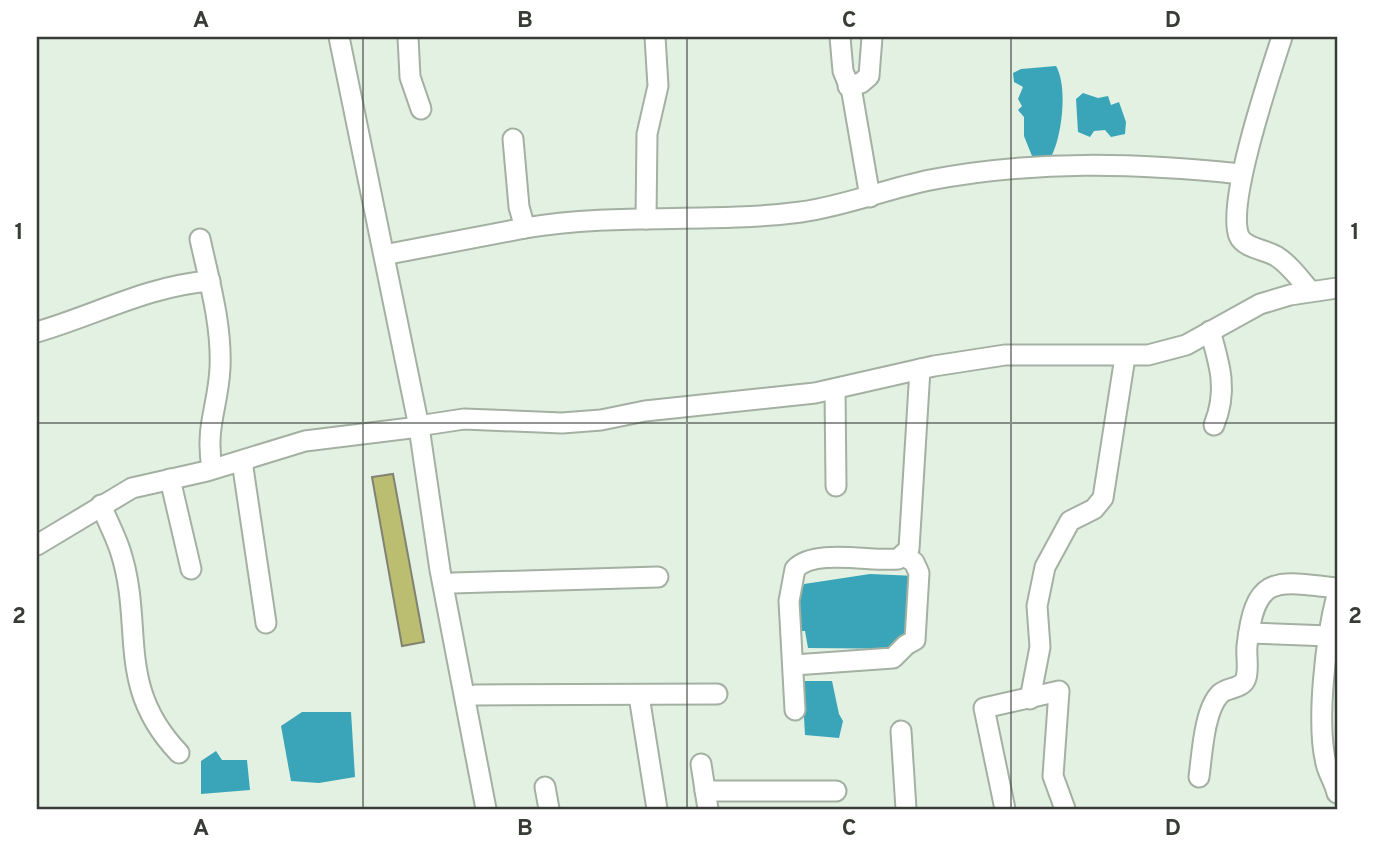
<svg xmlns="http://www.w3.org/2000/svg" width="1374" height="846" viewBox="0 0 1374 846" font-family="Overpass,sans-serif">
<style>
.water{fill:#3aa5b8}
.building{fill:#bbbd70;stroke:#818271;stroke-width:2}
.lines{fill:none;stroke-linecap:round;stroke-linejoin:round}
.minor-casing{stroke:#a3b0a2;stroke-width:23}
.minor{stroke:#fff;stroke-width:19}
.grid{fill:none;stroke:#373c36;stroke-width:2;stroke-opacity:0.55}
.neatline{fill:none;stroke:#373c36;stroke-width:2.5}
.grid-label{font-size:23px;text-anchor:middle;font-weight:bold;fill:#373c36}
</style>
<rect width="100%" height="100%" fill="#e3f1e2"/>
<!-- water -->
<g class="water">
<path d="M1056,66C1068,86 1062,137 1051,157L1032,156L1024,136V117L1018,110L1022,106L1018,99L1023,87L1014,82L1013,73L1021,69Z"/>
<path d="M1083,93L1098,98L1108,96L1111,105L1119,102L1126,122L1125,134L1111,137L1105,130L1094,131L1090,137L1078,132L1076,99Z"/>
<path d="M870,574L916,576L915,649L808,648L805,631H798L799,597L804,584Z"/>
<path d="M802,681H832L839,714L843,721L839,738L805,735Z"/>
<path d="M302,712H351L355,777L319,783L291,781L281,726Z"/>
<path d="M216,751L222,760H247L250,790L201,794V761Z"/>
</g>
<!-- building -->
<path class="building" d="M393,474L424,642L402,646L372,477Z"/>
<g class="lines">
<!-- minor casing -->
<g class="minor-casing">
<g id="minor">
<path d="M339,37L419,427L440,570L486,809"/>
<path d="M408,37L410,77L421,109"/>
<path d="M840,37L843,71L852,93L870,197"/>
<path d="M1282,37C1270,74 1226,203 1239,236C1244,248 1266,250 1276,256C1290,265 1300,279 1310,291"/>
<path d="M848,86L861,83L869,76L872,37"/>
<path d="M513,139L519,207L525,228C616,212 710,224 801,212C845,206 886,189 930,180C1033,160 1137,163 1241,174"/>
<path d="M646,219L647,134L658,86L655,37"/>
<path d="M200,239C209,280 222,325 220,368C218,408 205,425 212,469"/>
<path d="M394,253L525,228"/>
<path d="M1210,331C1220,365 1228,391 1214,425"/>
<path d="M37,332C96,315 147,286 210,281"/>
<path d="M835,389L836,486"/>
<path d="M418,426L464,419L562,423L601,420L645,411L815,393L934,366L1005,355H1148L1186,345L1260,304L1290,295L1337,288"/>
<path d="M242,461L266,623"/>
<path d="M170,479L191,569"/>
<path d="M101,505C107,520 115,535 120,550C145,626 114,685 179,753"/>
<path d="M37,545L132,488L207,471L305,441L419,427"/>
<path d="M453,583L658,577"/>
<path d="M1337,595C1326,637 1315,726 1327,767C1330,776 1335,784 1337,793"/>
<path d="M1249,633L1329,636"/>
<path d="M794,665L893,658L906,645L915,640L919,573L914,562L904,556"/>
<path d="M475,695L717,694"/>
<path d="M639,696L657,809"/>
<path d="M1030,699L1040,647L1037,606L1045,567L1070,521L1094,509L1103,498L1125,357"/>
<path d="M795,710L789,601L795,569C814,548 872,562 898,559L909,549L920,369"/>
<path d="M901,731L906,809"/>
<path d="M701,764L708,809"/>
<path d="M1199,777C1202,755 1204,710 1220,694C1227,687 1243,689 1246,678C1249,668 1246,656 1247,646C1255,573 1276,581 1337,588"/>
<path d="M545,787L549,809"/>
<path d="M705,791H836"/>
<path d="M1005,809L984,708L1059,691L1053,776L1065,809"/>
</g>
</g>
<!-- minor -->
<use href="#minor" class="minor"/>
</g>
<!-- grid -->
<path class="grid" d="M363,37V809M687,37V809M1011,37V809M37,423H1337"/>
<!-- border -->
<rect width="1374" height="846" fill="none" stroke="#ffffff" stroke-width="77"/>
<rect x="38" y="38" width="1298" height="770" class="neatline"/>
<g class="grid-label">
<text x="201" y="27">A</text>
<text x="525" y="27">B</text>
<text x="849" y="27">C</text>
<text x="1173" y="27">D</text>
<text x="19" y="239">1</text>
<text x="1355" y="239">1</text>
<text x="19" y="623">2</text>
<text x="1355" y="623">2</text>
<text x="201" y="835">A</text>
<text x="525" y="835">B</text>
<text x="849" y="835">C</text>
<text x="1173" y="835">D</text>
</g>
</svg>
